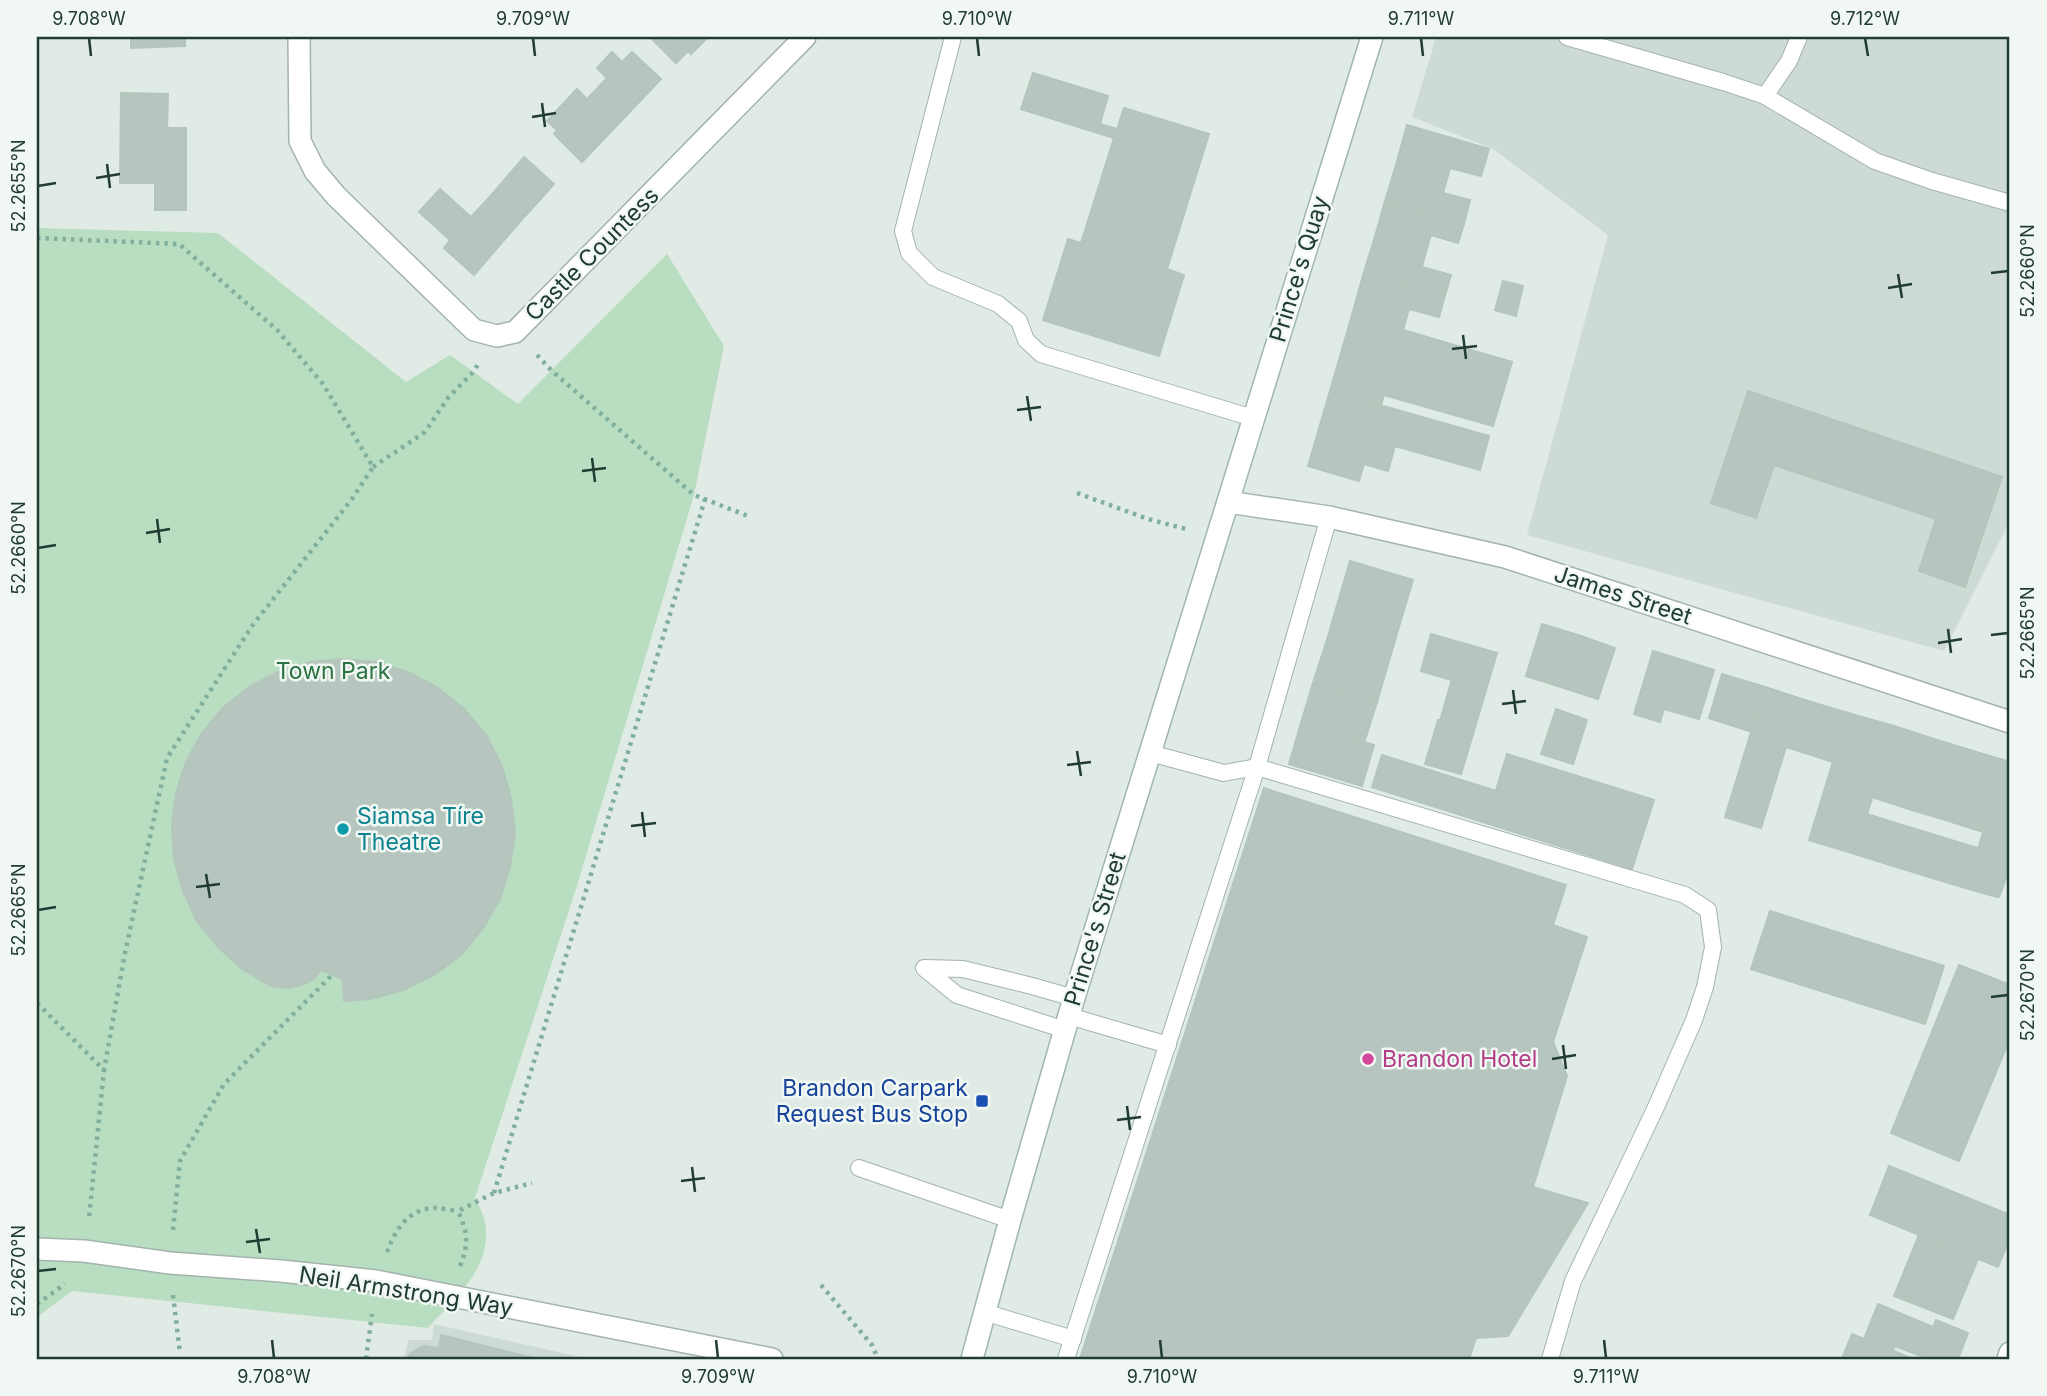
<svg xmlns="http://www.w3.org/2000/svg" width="2047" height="1396" viewBox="0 0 2047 1396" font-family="Inter,sans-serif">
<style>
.built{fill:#cedbd4}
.green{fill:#b9ddc0}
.building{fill:#b6c6be;stroke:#b3c5bc;stroke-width:2}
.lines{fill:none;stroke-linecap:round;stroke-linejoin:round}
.lane-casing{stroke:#a3b3ad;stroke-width:18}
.street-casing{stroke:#a3b3ad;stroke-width:24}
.secondary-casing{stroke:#9fb7ad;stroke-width:24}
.path{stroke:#80af9d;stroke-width:4.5;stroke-dasharray:3.5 5;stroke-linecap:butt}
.lane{stroke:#fff;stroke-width:16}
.street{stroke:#fff;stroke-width:21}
.secondary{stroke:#fff;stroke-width:21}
.ticks{fill:none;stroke:#213c33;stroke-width:2.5}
.culture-dot{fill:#0f9aa8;stroke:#f1f8f4;stroke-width:2.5}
.hotel-dot{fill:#d1479c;stroke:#f1f8f4;stroke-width:2.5}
.transit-dot{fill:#1a4fb4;stroke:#f1f8f4;stroke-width:2.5}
.labels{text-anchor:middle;stroke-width:5;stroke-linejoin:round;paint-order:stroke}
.street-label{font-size:23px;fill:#213c33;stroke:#f1f8f4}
.park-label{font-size:23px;fill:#2b7342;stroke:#f1f8f4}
.culture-label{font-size:23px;fill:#0d838f;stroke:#f1f8f4;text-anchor:start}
.hotel-label{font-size:23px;fill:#b23c85;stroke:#f1f8f4;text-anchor:start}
.transit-label{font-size:23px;fill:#164399;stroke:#f1f8f4;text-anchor:end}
.neatline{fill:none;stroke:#213c33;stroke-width:2.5}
.ticks-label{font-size:18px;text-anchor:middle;fill:#213c33}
</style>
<rect width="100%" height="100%" fill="#e0ebe6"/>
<!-- built -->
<g class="built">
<path d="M1436,37H2010V521L1944,651L1527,535L1608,235L1493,149L1412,117Z"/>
<path d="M434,1324L589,1359H404L408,1340H432Z"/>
</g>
<!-- green -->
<path class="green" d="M37,228L218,233L406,382L450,355L518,404L667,254L724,346L694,495L576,889L475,1198C478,1204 482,1211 484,1218C496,1265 455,1298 428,1328L72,1291L37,1317Z"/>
<!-- building -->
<g class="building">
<path d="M131,37H185V46L131,48Z"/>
<path d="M650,37H674L688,51L676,63Z"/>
<path d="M674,37H708L691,54Z"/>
<path d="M612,52L622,62L632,52L661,79L622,120L593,93L607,78L597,68Z"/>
<path d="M1033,73L1108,96L1100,124L1117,129L1124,108L1209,134L1167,269L1184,275L1159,356L1043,320L1068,239L1081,243L1114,138L1021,109Z"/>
<path d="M577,89L587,99L593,93L622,120L582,162L554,134L557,130L547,121Z"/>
<path d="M121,93L168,94L167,128H186V210H155V183H120Z"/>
<path d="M1407,125L1489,149L1481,176L1450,168L1447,179L1396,165Z"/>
<path d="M524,157L554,184L517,225L488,199Z"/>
<path d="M1396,165L1447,179L1443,193L1470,200L1464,224L1385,201Z"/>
<path d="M440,189L471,217L488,199L517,225L474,275L444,248L450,240L419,212Z"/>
<path d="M1385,201L1464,224L1458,243L1431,235L1425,255L1374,240Z"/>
<path d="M1374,240L1425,255L1422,267L1451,275L1445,295L1364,272Z"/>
<path d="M1364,272L1445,295L1439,317L1409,309L1403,330L1352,315Z"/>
<path d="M1503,281L1523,286L1516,316L1495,310Z"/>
<path d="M1352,315L1512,362L1493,426L1384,395L1381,405L1330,391Z"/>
<path d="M1330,391L1489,436L1480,470L1395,446L1388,471L1364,464L1359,481L1308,466Z"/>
<path d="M1748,391L2002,477L1965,587L1919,571L1936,519L1774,465L1756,518L1711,503Z"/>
<path d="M1350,561L1413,580L1401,620L1338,602Z"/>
<path d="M1338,602L1401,620L1389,661L1326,643Z"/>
<path d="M1542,624L1581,636L1564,688L1526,676Z"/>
<path d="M1431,634L1497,653L1486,690L1421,671Z"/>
<path d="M1581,636L1615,648L1598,699L1564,688Z"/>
<path d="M1326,643L1389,661L1377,702L1313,683Z"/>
<path d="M1653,651L1714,670L1699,719L1664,709L1660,722L1634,714Z"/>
<path d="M343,659L376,662L408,672L438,688L464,709L486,735L502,766L511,798L515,833L510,866L500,899L483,928L461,955L434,975L403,990L370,999L344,1001L343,979L321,970L315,978L304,984L289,988L271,986L242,969L218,947L197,921L183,891L174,859L172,826L176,793L186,762L202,733L223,708L249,687L278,672L310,662Z"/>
<path d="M1722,674L1765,687L1752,732L1709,718Z"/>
<path d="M1452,679L1486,690L1474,731L1440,721Z"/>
<path d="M1313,683L1377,702L1364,743L1301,723Z"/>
<path d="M1765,687L1808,701L1793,749L1786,747L1761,828L1725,817Z"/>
<path d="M1808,701L1848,713L1833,762L1793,749Z"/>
<path d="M1556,709L1587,720L1573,764L1541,754Z"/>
<path d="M1848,713L1894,726L1855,854L1809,840Z"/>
<path d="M1438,720L1474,731L1461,774L1425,764Z"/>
<path d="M1301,723L1374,745L1362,786L1289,764Z"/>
<path d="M1894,726L1934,739L1912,810L1872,797Z"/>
<path d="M1934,739L1973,751L1952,822L1912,810Z"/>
<path d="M1973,751L2010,762V867L1999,897L1967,887L1983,832L1952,822Z"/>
<path d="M1507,754L1654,800L1632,869L1486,823Z"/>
<path d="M1382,755L1496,791L1486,823L1372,787Z"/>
<path d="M1264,788L1566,885L1553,925L1587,937L1553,1042L1567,1076L1533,1187L1588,1203L1508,1336L1476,1338L1469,1359H1080Z"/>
<path d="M1867,814L1902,825L1890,865L1855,854Z"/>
<path d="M1902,825L1938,836L1926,876L1890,865Z"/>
<path d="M1938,836L1974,847L1962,887L1926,876Z"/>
<path d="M1974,847L2010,858L1997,897L1962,887Z"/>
<path d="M1770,911L1944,966L1925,1024L1751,969Z"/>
<path d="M1959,965L2010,985V1044L2008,1043L1959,1161L1891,1133Z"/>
<path d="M1889,1166L2010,1215V1237L1998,1267L1870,1215Z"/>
<path d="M1919,1235L1978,1259L1953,1319L1894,1296Z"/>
<path d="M1878,1304L1933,1327L1921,1356L1895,1346L1893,1351L1864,1339Z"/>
<path d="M1936,1320L1968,1333L1958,1359H1920Z"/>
<path d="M1852,1334L1913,1359H1842Z"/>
<path d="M441,1335L533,1358L532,1359H407L411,1353L423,1346L439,1348Z"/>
</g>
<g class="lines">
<!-- lane casing -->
<g class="lane-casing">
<g id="lane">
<path d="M953,37L903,231L909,253L933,277L998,304L1019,321L1026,340L1041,354L1253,418"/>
<path d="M1567,37L1723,82L1765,96L1875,161L1932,181L2010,203"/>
<path d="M1765,96L1789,61L1799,37"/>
<path d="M1150,753L1224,773L1257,767L1685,895L1708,910L1713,947L1705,987L1694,1020L1656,1107L1573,1281L1550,1359"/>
<path d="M1069,1016L1168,1045"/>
<path d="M1065,1030L957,995L924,968L963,969L1032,986L1074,998"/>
<path d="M859,1168L1010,1220"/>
<path d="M984,1312L1073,1339"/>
<path d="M1066,1359L1257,767L1329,517"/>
</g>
</g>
<!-- street casing -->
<g class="street-casing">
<g id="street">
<path d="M299,37L300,141L315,171L336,196L474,330L497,336L515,332L805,37"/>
<path d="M1228,502L1329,517L1505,557L2010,722"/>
<path d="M37,1249L84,1251L170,1263L281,1271L376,1281L772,1359"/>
</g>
</g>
<!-- secondary casing -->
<g class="secondary-casing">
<g id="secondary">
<path d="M972,1359L1010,1220L1074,998L1372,37"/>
<path d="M2008,1359L2010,1353"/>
</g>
</g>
<!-- path -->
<g class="path">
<path d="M37,238L179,244L277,330L323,384L373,467L352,499L252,626L167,758L125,953L104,1070"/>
<path d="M537,355L552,371L694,495L748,516"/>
<path d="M373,467L425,432L448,398L473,372L479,363"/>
<path d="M1077,493L1148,519L1186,529"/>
<path d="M37,1003L104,1070L89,1218"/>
<path d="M494,1193L705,499"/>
<path d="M173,1230L180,1161L224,1084L332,975"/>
<path d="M387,1252C395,1230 409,1208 435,1208C442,1208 451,1210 458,1211"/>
<path d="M460,1266C469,1243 468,1233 458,1211L494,1193L532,1183"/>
<path d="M821,1285L872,1345L878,1359"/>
<path d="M173,1295L180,1353"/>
<path d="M37,1304L65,1284"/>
<path d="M366,1359L372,1314"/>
</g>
<!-- lane -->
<use href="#lane" class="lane"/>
<!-- street -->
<use href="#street" class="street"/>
<!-- secondary -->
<use href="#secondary" class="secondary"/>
</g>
<!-- ticks -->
<path class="ticks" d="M89,38L91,56M533,38L535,56M977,38L979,56M1421,38L1423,56M1865,38L1868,56M542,103L545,127M532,117L556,113M107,164L110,188M96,178L120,174M38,186L56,183M1991,273L2008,271M1898,274L1902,298M1888,288L1912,284M1463,335L1466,359M1452,349L1477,346M1027,396L1031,421M1017,410L1041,407M592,458L595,482M582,471L606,468M157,519L160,543M146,533L170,529M38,548L56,545M1948,629L1951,653M1991,635L2008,633M1938,643L1962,639M1513,690L1516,714M1502,704L1526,701M1077,751L1081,776M1067,765L1091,762M642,812L645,837M631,826L656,823M206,874L210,898M196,887L220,884M38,910L56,907M1991,997L2008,995M1563,1045L1566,1069M1552,1059L1576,1055M1127,1106L1130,1130M1117,1120L1141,1117M692,1167L695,1192M681,1181L705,1178M256,1229L260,1253M246,1242L270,1239M38,1271L56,1269M272,1340L274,1358M716,1340L718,1358M1160,1340L1162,1358M1604,1340L1606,1358"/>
<!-- markers -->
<circle class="culture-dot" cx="343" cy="829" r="7"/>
<circle class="hotel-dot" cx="1368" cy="1059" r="7"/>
<rect class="transit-dot" x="975" y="1094" width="14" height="14" rx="3.5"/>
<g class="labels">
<!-- street labels -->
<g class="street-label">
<text transform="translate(592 254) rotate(-45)" y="8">Castle Countess</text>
<text transform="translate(1299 269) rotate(-73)" y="8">Prince's Quay</text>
<text transform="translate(1623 595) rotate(18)" y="8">James Street</text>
<text transform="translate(1095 929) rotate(-73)" y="8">Prince's Street</text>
<text transform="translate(406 1291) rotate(9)" y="8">Neil Armstrong Way</text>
</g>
<!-- park labels -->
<g class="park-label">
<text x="333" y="679">Town Park</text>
</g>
<!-- culture labels -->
<g class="culture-label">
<text x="357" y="824">Siamsa Tíre<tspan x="357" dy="26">Theatre</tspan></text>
</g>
<!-- hotel labels -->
<g class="hotel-label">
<text x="1382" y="1067">Brandon Hotel</text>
</g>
<!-- transit labels -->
<g class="transit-label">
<text x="968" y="1096">Brandon Carpark<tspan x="968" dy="26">Request Bus Stop</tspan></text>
</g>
</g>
<!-- border -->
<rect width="2047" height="1396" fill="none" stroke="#f1f8f4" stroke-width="77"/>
<rect x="38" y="38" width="1970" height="1320" class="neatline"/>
<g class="ticks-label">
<text x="89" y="25">9.708°W</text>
<text x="533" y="25">9.709°W</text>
<text x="977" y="25">9.710°W</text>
<text x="1421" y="25">9.711°W</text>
<text x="1865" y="25">9.712°W</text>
<text transform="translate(19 186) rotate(-90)" y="6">52.2655°N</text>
<text transform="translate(2028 271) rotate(-90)" y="6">52.2660°N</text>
<text transform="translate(19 548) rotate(-90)" y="6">52.2660°N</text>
<text transform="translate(2028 633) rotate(-90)" y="6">52.2665°N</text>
<text transform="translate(19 910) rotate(-90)" y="6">52.2665°N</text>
<text transform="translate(2028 995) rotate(-90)" y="6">52.2670°N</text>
<text transform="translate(19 1271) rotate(-90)" y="6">52.2670°N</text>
<text x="274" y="1383">9.708°W</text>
<text x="718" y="1383">9.709°W</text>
<text x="1162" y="1383">9.710°W</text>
<text x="1606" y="1383">9.711°W</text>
</g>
</svg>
